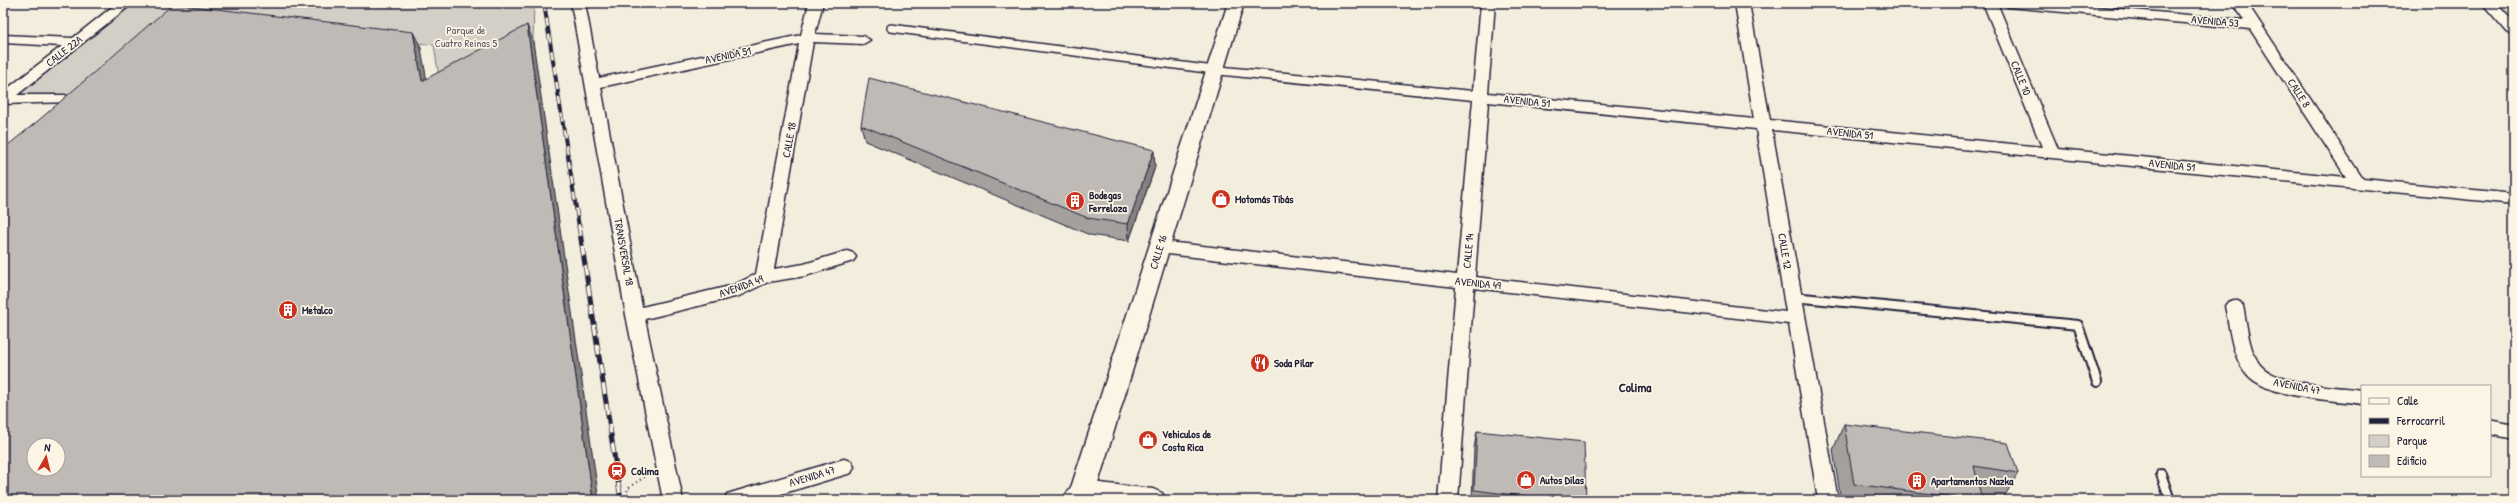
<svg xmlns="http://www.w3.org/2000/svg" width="2517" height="503" viewBox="0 0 2517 503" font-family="'Patrick Hand',sans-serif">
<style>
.green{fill:#d4cfc6;stroke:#7b7880}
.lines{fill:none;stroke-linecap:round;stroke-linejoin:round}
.service-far1-casing{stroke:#22223b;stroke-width:10}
.service-casing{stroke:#22223b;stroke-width:12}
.minor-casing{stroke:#22223b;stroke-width:3}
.tertiary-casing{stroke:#22223b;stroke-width:3}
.secondary-casing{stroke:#22223b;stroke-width:3}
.path{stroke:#22223b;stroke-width:2.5;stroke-dasharray:1 3.5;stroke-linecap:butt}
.service-far1{stroke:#fcf5e5;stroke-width:7}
.service{stroke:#fcf5e5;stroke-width:8}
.minor{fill:#fcf5e5;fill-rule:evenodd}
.tertiary{fill:#fcf5e5;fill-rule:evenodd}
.secondary{fill:#fcf5e5;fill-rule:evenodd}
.rail-far1-casing{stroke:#22223b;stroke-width:4}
.rail-casing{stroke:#22223b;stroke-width:5}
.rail-far1{stroke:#fcf5e5;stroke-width:2.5;stroke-dasharray:8;stroke-linecap:butt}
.rail{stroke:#fcf5e5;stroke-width:3.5;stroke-dasharray:10;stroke-linecap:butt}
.wall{fill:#a4a09d;stroke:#22223b}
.shaded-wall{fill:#86827f;stroke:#22223b}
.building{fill:#bfbab6;stroke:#22223b;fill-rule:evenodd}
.labels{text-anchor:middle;stroke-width:3.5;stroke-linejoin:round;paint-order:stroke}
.street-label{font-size:11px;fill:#22223b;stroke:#fcf5e5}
.park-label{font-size:11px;fill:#575665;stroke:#fcf5e5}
.poi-label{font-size:11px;font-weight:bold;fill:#22223b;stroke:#fcf5e5;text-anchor:start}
.quarter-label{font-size:13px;font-weight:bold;fill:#22223b;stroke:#fcf5e5}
</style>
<rect width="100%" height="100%" fill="#f3edde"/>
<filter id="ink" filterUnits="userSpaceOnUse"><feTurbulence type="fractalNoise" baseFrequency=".025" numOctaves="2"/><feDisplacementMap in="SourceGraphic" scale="8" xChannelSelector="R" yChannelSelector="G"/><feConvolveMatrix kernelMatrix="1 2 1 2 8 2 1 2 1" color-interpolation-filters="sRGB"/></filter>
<g filter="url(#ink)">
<!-- green -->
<path class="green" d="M135,3H534L533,41L440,85L434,45L180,12L65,99L11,100Z"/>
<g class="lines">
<!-- service-far1 casing -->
<g class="service-far1-casing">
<path id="service-far1" d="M891,28L1214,70"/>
</g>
<!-- service casing -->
<g class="service-casing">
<g id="service">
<path d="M1793,297L2078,325L2097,382"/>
<path d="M2161,474L2170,500"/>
</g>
</g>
<!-- minor casing -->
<g class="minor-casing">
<g id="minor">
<path d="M117,3H133L17,95H65L72,99L70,102L3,104V92L62,46L3,43V35L73,38Z"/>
<path d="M571,3H585L599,78L801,35L809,3H823L815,34L863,36L870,40L863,44L813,42L774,269L804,264L847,251L853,253L856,257L853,261L805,276L768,282L739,296L645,319L683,500H663L626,315ZM799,44L756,274L734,285L642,307L601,87Z"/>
<path d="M1481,3H1495L1488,93L1754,119L1735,3H1749L1770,120L2042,147L1983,3H1997L2058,149L2346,177L2250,29L2008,7L2001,3H2054L2244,20L2233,3H2247L2363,179L2514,194V204L1772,130L1838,500H1818L1789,324L1474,288L1458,500H1438L1456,287L1159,253L1153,251L1151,247L1153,243L1159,241L1457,275L1473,100L1214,74L1207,70L1214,66L1473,91ZM1488,102L1756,129L1786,312L1475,277Z"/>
<path d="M2482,3H2496L2514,23V35L2509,34Z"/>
<path d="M2234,300L2240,302L2243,306C2247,324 2248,346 2258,362C2273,386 2336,386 2362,390V404C2331,399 2266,399 2246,373C2231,355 2230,328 2225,306L2228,302Z"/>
<path d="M2490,420L2514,425V439L2490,434Z"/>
<path d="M844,459L851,461L854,467L851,473L761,500H724L727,494Z"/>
</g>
</g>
<!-- tertiary casing -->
<g class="tertiary-casing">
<path id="tertiary" d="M1228,3H1244L1093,500H1067Z"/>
</g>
<!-- secondary casing -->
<g class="secondary-casing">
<path id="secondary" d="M1082,481L1153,489L1162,493L1166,500H1062L1073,484Z"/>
</g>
<!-- path -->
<path class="path" d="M629,500L627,489L647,475"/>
<!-- service-far1 -->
<use href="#service-far1" class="service-far1"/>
<!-- service -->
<use href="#service" class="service"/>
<!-- minor -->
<use href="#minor" class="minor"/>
<!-- tertiary -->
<use href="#tertiary" class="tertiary"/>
<!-- secondary -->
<use href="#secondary" class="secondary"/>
<!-- rail-far1 casing -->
<g class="rail-far1-casing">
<path id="rail-far1" d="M544,3L579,227"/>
</g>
<!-- rail casing -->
<g class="rail-casing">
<path id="rail" d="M579,226L621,500"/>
</g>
<!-- rail-far1 -->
<use href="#rail-far1" class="rail-far1"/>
<!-- rail -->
<use href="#rail" class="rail"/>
</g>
<!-- wall -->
<g class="wall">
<path d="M861,125L1155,167L1129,241L1090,235L865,141Z"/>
<path d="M1844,424L2018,473L2003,499L1981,496L1982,500H1841L1833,450Z"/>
<path d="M1477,431L1586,500H1472L1474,448Z"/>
</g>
<!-- shaded-wall -->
<g class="shaded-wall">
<path d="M527,25L533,41L599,500H593Z"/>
<path d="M413,32L421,48L430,98L422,81Z"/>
<path d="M1154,150L1155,167L1129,241L1128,224Z"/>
</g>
<!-- building -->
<g class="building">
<path d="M173,4L413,32L422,81L527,25L593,500H3V149L39,120ZM34,445H58V469H34Z"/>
<path d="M869,78L1154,150L1128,224L1088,218L861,125Z"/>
<path d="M1844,424L2008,443L2018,473L1974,466L1982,500H1977L1854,484Z"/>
<path d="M1477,431L1584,442L1586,500H1556L1474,490Z"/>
</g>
</g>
<!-- icons -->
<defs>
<g id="shop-disc" transform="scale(1)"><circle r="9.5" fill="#c8321e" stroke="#fcf5e5"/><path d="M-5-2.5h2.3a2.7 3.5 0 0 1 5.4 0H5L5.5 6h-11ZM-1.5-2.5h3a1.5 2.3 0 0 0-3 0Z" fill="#fff"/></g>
<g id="building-disc" transform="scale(1)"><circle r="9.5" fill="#c8321e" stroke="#fcf5e5"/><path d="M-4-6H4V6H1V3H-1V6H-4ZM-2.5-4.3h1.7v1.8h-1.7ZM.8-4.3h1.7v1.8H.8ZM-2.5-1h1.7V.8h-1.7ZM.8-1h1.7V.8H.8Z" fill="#fff"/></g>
<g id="restaurant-disc" transform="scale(1)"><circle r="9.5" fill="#c8321e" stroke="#fcf5e5"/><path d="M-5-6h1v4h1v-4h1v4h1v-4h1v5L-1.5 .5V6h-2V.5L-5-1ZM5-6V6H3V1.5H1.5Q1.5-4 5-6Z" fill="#fff"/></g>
<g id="station-disc" transform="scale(1)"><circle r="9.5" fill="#c8321e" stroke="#fcf5e5"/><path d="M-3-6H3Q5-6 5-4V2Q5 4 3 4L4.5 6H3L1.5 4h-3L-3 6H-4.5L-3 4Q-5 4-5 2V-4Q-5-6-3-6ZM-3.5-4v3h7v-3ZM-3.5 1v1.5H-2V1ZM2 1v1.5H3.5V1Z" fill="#fff"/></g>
</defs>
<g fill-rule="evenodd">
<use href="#shop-disc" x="1221" y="199"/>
<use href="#building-disc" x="1075" y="201"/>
<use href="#building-disc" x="288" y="310"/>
<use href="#restaurant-disc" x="1260" y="363"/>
<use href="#shop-disc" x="1148" y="440"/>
<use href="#station-disc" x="617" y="471"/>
<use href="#shop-disc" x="1526" y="480"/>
<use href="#building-disc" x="1917" y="481"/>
</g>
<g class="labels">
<!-- street labels -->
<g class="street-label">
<text transform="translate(2215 21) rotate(5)" y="4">AVENIDA 53</text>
<text transform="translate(64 51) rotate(-38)" y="4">CALLE 22A</text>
<text transform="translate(728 55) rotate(-12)" y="4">AVENIDA 51</text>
<text transform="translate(2021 78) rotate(68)" y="4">CALLE 10</text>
<text transform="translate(2299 93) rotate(57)" y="4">CALLE 8</text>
<text transform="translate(1527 101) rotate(6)" y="4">AVENIDA 51</text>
<text transform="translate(1850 133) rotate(6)" y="4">AVENIDA 51</text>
<text transform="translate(789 140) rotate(-80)" y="4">CALLE 18</text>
<text transform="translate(2172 165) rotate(6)" y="4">AVENIDA 51</text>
<text transform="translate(1468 251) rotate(-85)" y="4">CALLE 14</text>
<text transform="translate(1785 251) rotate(80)" y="4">CALLE 12</text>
<text transform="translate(624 252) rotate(80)" y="4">TRANSVERSAL 18</text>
<text transform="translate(1158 252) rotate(-73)" y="4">CALLE 16</text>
<text transform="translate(1478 283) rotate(6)" y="4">AVENIDA 49</text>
<text transform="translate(741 286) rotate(-20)" y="4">AVENIDA 49</text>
<text transform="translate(2297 386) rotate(11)" y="4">AVENIDA 47</text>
<text transform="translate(812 476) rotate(-17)" y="4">AVENIDA 47</text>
</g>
<!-- park labels -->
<g class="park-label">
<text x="466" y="34">Parque de<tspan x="466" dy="13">Cuatro Reinas 5</tspan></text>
</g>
<!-- poi labels -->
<g class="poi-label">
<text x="1089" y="199">Bodegas<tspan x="1089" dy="13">Ferreloza</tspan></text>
<text x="1235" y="203">Motomás Tibás</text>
<text x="302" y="314">Metalco</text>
<text x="1274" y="367">Soda Pilar</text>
<text x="1162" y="438">Vehiculos de<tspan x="1162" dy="13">Costa Rica</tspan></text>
<text x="631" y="475">Colima</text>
<text x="1540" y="484">Autos Dilas</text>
<text x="1931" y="485">Apartamentos Nazka</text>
</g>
<!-- quarter labels -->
<g class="quarter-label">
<text x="1635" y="392">Colima</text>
</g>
</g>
<!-- margin -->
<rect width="2517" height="503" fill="none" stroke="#fcf5e5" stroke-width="16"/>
<rect x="8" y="8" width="2501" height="487" fill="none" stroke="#22223b" stroke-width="1.5" filter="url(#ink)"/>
<!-- legend -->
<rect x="2361" y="385" width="130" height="92" fill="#fcf5e5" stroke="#a5a1a1"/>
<rect x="2369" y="398" width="20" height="6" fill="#fcf5e5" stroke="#a5a1a1"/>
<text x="2397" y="405" font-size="12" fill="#22223b">Calle</text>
<rect x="2369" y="418" width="20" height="6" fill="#22223b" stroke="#a5a1a1"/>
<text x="2397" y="425" font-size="12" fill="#22223b">Ferrocarril</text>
<rect x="2369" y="435" width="20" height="12" fill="#d4cfc6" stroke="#a5a1a1"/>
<text x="2397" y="445" font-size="12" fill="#22223b">Parque</text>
<rect x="2369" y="455" width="20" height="12" fill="#bfbab6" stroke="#a5a1a1"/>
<text x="2397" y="465" font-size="12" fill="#22223b">Edificio</text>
<!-- north arrow -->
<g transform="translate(46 457) rotate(8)"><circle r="19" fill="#fcf5e5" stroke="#a5a1a1"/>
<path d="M0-3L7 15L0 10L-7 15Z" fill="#c8321e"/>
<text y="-6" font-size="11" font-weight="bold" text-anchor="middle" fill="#22223b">N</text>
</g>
</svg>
